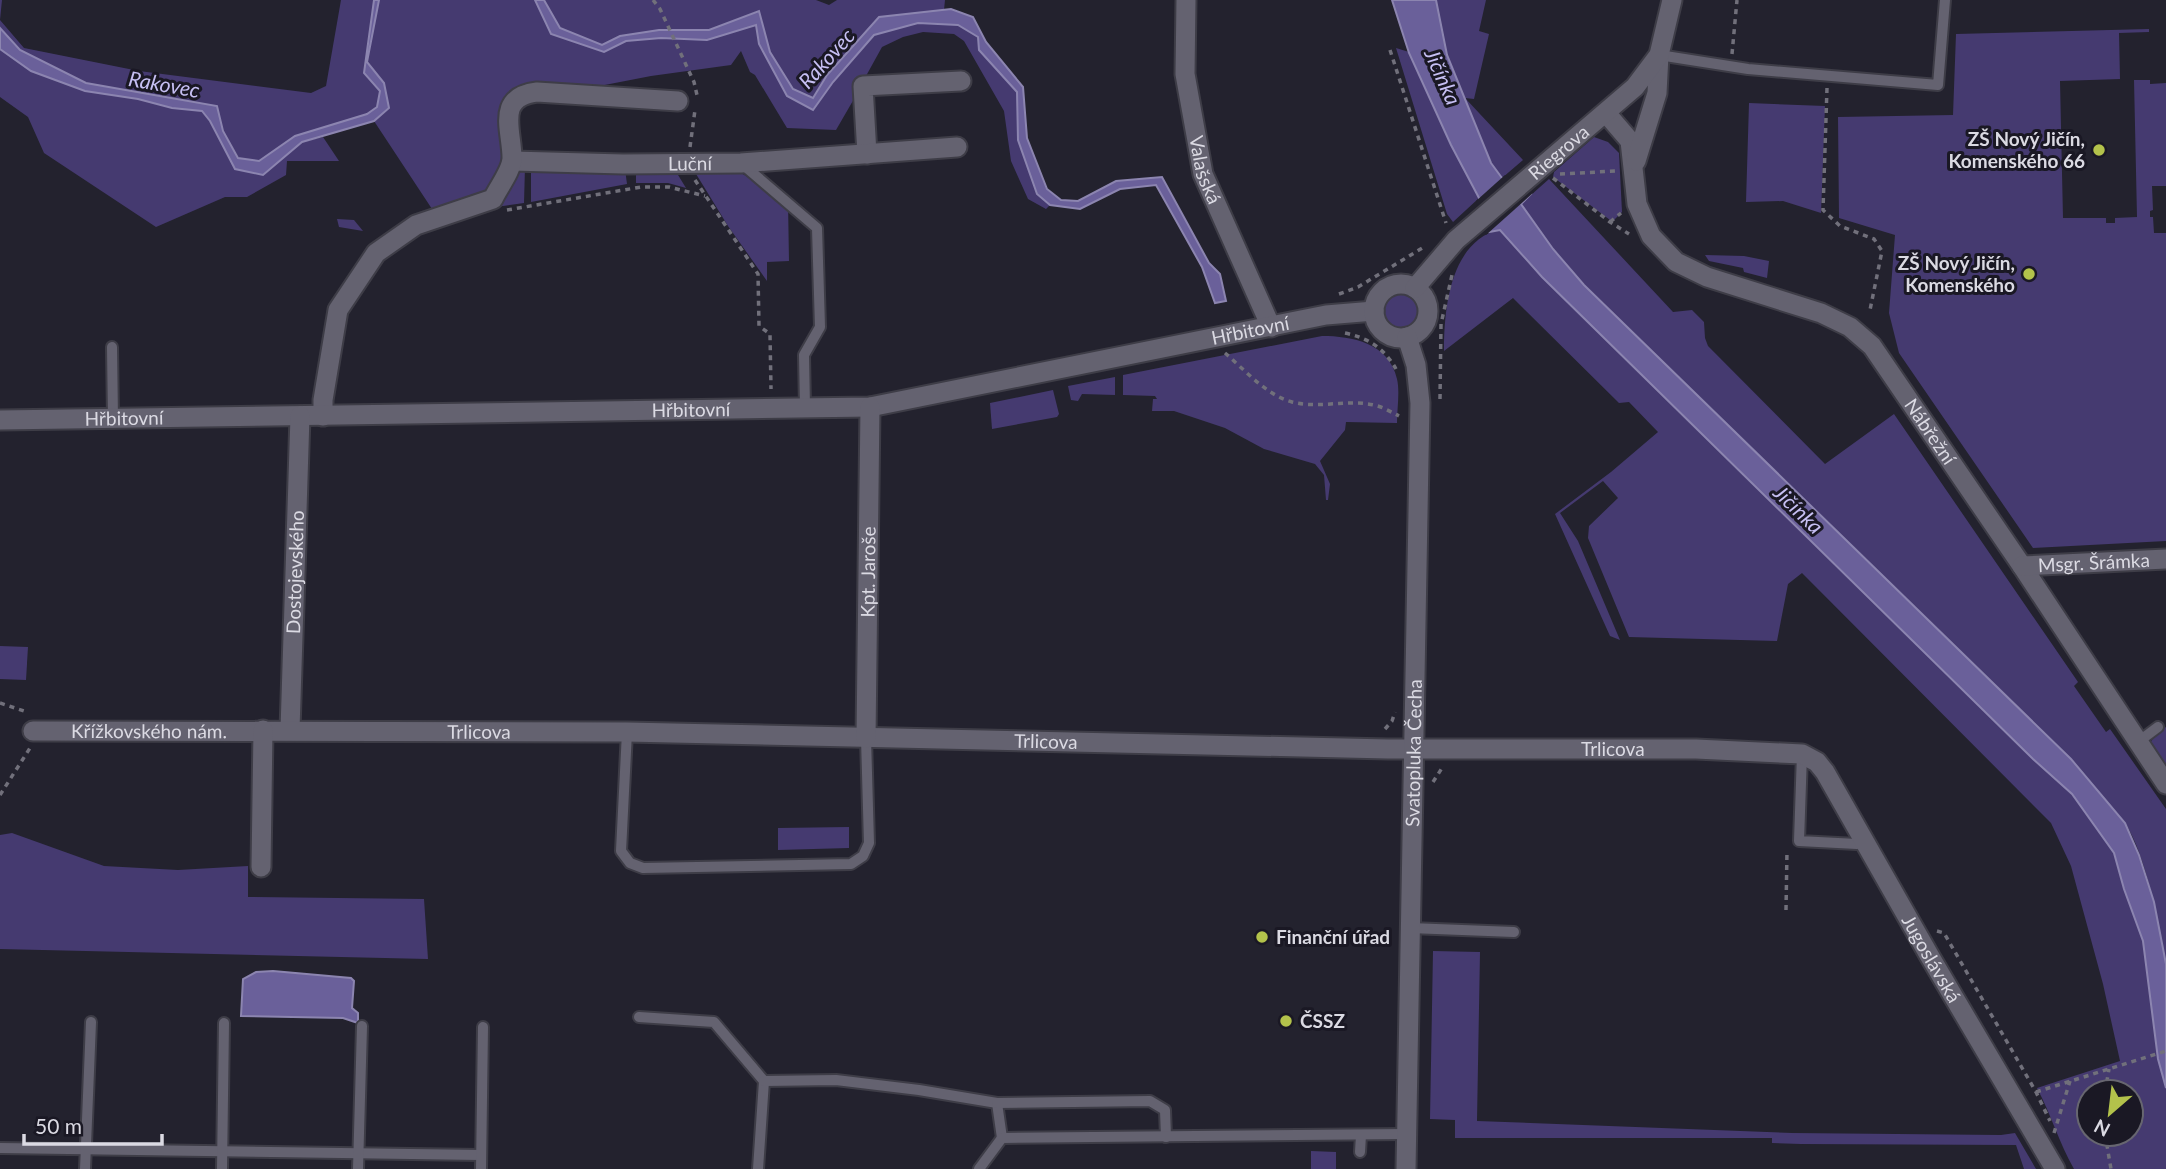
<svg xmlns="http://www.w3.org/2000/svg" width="2166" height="1169" viewBox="0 0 2166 1169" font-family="Lato,sans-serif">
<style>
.green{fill:#453a70;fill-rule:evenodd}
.water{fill:#6a609a;stroke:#8c85b0;stroke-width:2}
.pier{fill:#23222e}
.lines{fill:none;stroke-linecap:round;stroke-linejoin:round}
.service-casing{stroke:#3e3d47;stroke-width:14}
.minor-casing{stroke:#3e3d47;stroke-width:23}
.tertiary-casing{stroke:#3e3d47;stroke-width:23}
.path{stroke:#71707b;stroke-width:3.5;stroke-dasharray:5 5;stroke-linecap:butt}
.service{stroke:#646270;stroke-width:10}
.minor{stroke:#646270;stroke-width:19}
.tertiary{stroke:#646270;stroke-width:19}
.poi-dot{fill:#b3c24b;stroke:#1a1824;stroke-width:2.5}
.labels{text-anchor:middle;stroke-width:6;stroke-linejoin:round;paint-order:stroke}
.poi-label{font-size:19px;font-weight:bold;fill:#dbdae3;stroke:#1a1824;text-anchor:end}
.street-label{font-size:19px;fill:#dbdae3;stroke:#1a1824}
.water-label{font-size:21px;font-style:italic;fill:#c6bff3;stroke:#1a1824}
</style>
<rect width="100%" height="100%" fill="#23222e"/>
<!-- green -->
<g class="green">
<path d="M0,0H2L0,20L24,48L139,71L311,93L326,86L341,0H374L364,72L380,91L377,107L367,114L295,136L259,161L239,158L223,131L217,106L86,83L20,50L0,28Z"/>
<path d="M379,0H535L551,34L604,52L626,41L661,38L707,40L756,25L787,96L813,110L833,82L874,35L918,23L958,25L978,37L979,50L1017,92L1018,140L1037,193L1050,205L1046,209L1028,199L1011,161L1004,111L964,41L954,34L923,32L903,37L882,47L866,76L856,77L858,92L836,130L787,128L755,75L750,72L741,51L731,65L651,76L584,89L526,87L504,139L500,166L487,190L474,196L432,209L374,121L389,108L367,62Z"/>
<path d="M544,0H816L829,5L837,0H945L944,10L879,17L827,75L813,99L793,89L770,52L758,11L709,30H659L620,36L602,45L560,28Z"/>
<path d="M1436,0H1486L1479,31L1489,34L1474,99L1465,98L1523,160L1502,178L1491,163L1447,55Z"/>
<path d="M2149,29V32L2119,33L2120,79L2060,81L2063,218H2106V223H2115V218L2137,217L2134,80H2150V84L2166,83V186H2152L2153,210L2150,211V217H2153L2154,233H2166V541L2033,548L1899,353L1889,313L1895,235L1839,218L1838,117L1953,115L1956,34Z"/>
<path d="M1396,48L1409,52L1451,145L1479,198L1453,222L1447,214Z"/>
<path d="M0,49L31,71L85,91L138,99L172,108L202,111L210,121L235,169L263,175L302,142L323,137L339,161H287L286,175L247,197H225L156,227L44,153L28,117L0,97Z"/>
<path d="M1749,103L1825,106L1821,213L1783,201L1746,202Z"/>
<path d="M1594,137L1608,142L1619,153L1622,212L1614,220H1610L1553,177L1554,172Z"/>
<path d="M531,166L625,169L627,184L531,202Z"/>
<path d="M525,167L524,203L489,208L515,174Z"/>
<path d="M636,168L675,170L686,188L668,183H636Z"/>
<path d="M693,169L741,173L788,201L789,261L767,262V281L728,226Z"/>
<path d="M1549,179L1673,312L1692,310L1704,322L1705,338L1708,346L1825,464L1894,414L2078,682L2074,686L2106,732L2110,729L2166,809V964C2158,924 2147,857 2125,823C2119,814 2110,806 2103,798L1584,286L1553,249L1521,204Z"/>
<path d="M337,219L354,220L363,231L339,227Z"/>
<path d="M1500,229L1542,277L2033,759L2072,794L2114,853L2124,889L2143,941L2158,1059L2166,1088V1169H2074C2059,1143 2051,1114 2037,1088L2120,1061L2103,984L2071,866L2051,823L1802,573L1788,584L1777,641L1629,637L1588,538L1589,526L1618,498L1603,481L1560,513L1578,541L1620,640L1610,636L1555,514L1611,472L1658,432L1629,402L1619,403L1513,298L1444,351C1444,308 1450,242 1500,229ZM2089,1092H2131V1134H2089Z"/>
<path d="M1705,255L1744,256L1769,261L1767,278L1744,272L1743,268L1709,261Z"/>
<circle cx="1401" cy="311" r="17"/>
<path d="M1322,336C1352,336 1389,343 1397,379C1400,392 1397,409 1397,423L1346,422L1345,430L1320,461L1330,484L1328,500H1326L1324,475L1315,464L1264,449L1225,428L1174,411H1152L1153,399H1157L1155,396L1123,395V375Z"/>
<path d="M1115,377V395L1082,394L1078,401L1071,400L1068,386Z"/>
<path d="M1053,390L1059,414L1057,417L992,429L990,403Z"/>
<path d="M0,646L28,647L26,680L0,679Z"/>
<path d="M2166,727V766L2150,743L2156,734Z"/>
<path d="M849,827V848L778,850V828Z"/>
<path d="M12,833L104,866L178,870L248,866V897L424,899L428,959L0,949V835Z"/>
<path d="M1433,951L1480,952L1477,1121L1792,1133L2001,1135L2015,1133L2036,1169H2024L2016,1145L1801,1144L1772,1143V1138H1455V1120L1430,1119Z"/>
<path d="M1311,1151L1336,1152V1169H1311Z"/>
</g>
<!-- water -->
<g class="water">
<path d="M374,0H379L367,62L384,83L389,108L374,121L302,142L263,175L235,169L210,121L202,111L172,108L138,99L85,91L31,71L0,49V28L20,50L86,83L217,106L223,131L238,158L259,161L295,136L367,114L377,107L380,91L364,73Z"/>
<path d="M535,0H544L560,28L602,45L620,36L659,30H709L759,11L770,52L793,89L813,98L827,75L879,17L951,9L973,17L986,42L1023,87L1027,138L1047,189L1061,200L1078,201L1116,181L1162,177L1209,263L1220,274L1226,301L1215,303L1202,267L1156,185L1120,189L1080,209L1050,205L1037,194L1018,140L1017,92L979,50L978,37L958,25L918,23L874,35L833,82L813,110L787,96L759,44L756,25L707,40L661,38L626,41L604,52L551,34Z"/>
<path d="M1392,0H1436L1447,55L1491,163L1502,178L1531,194L1521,204L1553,249L1584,285L2071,759L2125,823L2139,855L2154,902L2166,964V1088L2158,1059L2143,941L2124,889L2114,853L2072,794L2033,759L1542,277L1500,230L1489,232L1479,198L1451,145L1409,53Z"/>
<path d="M273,971L351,978L354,981L352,1008L358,1013V1023L343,1018L241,1016L243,979L256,972Z"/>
</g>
<!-- pier -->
<path class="pier" d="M1505,175L1534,192L1486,235L1476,201Z"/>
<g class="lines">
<!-- service casing -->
<g class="service-casing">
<g id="service">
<path d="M1659,55L1748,69L1938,85L1945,0"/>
<path d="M741,163L817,228L820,327L804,355L805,408"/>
<path d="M112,347L113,419"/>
<path d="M627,732L621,851L630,863L643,868L851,864L863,856L869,843L866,738"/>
<path d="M2138,742L2158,727"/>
<path d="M1802,754L1799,841L1857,844L1864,840"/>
<path d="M1410,928L1514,932"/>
<path d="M639,1017L714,1022L764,1081L758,1169"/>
<path d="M764,1081L836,1080L919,1090L997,1103L1002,1138"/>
<path d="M997,1103L1150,1101L1165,1110L1166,1137"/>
<path d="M0,1148L481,1155"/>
<path d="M1360,1152L1361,1135"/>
<path d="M85,1169L91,1022"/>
<path d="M222,1169L224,1023"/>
<path d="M358,1169L362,1026"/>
<path d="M481,1169L483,1027"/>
<path d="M979,1169L1002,1138L1406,1134"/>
</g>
</g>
<!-- minor casing -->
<g class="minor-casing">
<g id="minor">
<path id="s1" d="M1186,0L1185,74L1203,174L1271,327"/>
<path id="s2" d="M1606,113L1630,141L1637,204L1651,236L1676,262L1707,277L1821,313L1850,327L1872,346L2022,566L2166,784"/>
<path d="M867,154L863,86L961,81"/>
<path id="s3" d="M512,161L623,164L741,163L957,147"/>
<path d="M1636,161L1657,93L1659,55"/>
<path d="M323,416V400L338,310L376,253L416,225L493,199C498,188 512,170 512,158C512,130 495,97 537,92L678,101"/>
<path id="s4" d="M0,420L870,407L1326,315L1374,311"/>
<path id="s5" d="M2022,566L2166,559"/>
<path id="s6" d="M290,730L300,416"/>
<path id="s7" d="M33,731L627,732L1388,749H1696L1802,754L1817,762L1825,772L1929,955L2055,1169"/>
<path id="s8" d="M866,738L870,407"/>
<path d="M261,867L263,730"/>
</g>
</g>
<!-- tertiary casing -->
<g class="tertiary-casing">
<g id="tertiary">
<circle cx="1401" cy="311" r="27"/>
<path id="s9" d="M1415,288L1456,240L1635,87L1659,55L1672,0"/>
<path id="s10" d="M1406,1169L1420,403L1416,365L1407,337"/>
</g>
</g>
<!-- path -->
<g class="path">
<path d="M653,0L660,9L694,82L697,95"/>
<path d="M1390,50L1446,223"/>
<path d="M1732,54L1737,0"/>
<path d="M1827,88L1823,210L1840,226L1874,239L1882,251L1870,310"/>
<path d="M690,147L695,110"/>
<path d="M1560,174L1616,171"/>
<path d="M1553,178L1610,222L1629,234"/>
<path d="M695,180L758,274L759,326L770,334L771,389"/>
<path d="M507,210L641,187H669L705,196"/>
<path d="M1610,222L1621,213"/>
<path d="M1339,294L1358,287L1424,247"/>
<path d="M1345,333C1368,338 1384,348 1396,369"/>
<path d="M1225,353C1245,370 1266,395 1292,402C1318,409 1347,399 1374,405C1383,407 1391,412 1399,416"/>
<path d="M1440,399L1441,324L1452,275"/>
<path d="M0,703L27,712"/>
<path d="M1385,729L1392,721L1395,712"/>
<path d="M1433,782L1442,768"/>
<path d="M0,795L30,748"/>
<path d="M1786,910L1787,851"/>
<path d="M1937,931L1944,933L2036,1092L2050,1121"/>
<path d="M2036,1092L2166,1051"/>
<path d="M2105,1092L2109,1069"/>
<path d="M2054,1133L2070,1081"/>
<path d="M2105,1134L2111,1169"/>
</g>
<!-- service -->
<use href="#service" class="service"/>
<!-- minor -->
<use href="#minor" class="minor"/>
<!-- tertiary -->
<use href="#tertiary" class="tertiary"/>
</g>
<!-- markers -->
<g class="poi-dot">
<circle cx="2099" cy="150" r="7"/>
<circle cx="2029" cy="274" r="7"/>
<circle cx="1262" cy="937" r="7"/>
<circle cx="1286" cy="1021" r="7"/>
</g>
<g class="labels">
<!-- poi labels -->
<g class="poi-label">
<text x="2085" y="146">ZŠ Nový Jičín,<tspan x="2085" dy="22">Komenského 66</tspan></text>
<text x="2015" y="270">ZŠ Nový Jičín,<tspan x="2015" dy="22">Komenského</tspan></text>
<text x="1276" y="944" text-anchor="start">Finanční úřad</text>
<text x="1300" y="1028" text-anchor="start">ČSSZ</text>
</g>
<!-- street labels -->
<g class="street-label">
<text dy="7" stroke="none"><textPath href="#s9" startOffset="198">Riegrova</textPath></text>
<text dy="7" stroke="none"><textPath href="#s3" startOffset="178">Luční</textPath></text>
<text dy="7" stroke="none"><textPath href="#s1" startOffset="172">Valašská</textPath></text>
<text dy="7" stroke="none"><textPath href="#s4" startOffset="1258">Hřbitovní</textPath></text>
<text dy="7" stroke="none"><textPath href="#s4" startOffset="691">Hřbitovní</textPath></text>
<text dy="7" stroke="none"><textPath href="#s4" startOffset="124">Hřbitovní</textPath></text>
<text dy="7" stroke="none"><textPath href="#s2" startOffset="490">Nábřežní</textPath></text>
<text dy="7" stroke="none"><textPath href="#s5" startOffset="72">Msgr. Šrámka</textPath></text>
<text dy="7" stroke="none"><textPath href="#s8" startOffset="166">Kpt. Jaroše</textPath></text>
<text dy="7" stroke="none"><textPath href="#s6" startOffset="158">Dostojevského</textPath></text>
<text dy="7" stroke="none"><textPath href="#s7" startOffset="116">Křížkovského nám.</textPath></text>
<text dy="7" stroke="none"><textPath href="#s7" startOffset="446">Trlicova</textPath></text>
<text dy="7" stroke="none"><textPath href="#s7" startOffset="1013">Trlicova</textPath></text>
<text dy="7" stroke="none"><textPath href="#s7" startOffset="1580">Trlicova</textPath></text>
<text dy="7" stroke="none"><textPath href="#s10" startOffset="416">Svatopluka Čecha</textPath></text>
<text dy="7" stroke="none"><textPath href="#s7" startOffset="2014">Jugoslávská</textPath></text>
</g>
<!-- water labels -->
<g class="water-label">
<text transform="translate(827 59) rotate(-48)" y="7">Rakovec</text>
<text transform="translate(1442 77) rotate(66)" y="7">Jičínka</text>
<text transform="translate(164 85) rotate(10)" y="7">Rakovec</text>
<text transform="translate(1798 510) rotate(44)" y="7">Jičínka</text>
</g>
</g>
<!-- north arrow -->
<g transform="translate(2110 1113) rotate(208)"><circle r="33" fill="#1a1824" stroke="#676670" stroke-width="2"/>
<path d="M0-5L12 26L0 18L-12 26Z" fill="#b3c24b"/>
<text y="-10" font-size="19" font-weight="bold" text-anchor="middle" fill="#dbdae3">N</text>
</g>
<!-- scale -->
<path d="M24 1134v10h138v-10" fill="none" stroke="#dbdae3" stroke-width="3.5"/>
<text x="35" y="1134" font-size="21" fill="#dbdae3" stroke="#1a1824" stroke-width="5" paint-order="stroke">50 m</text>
</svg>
